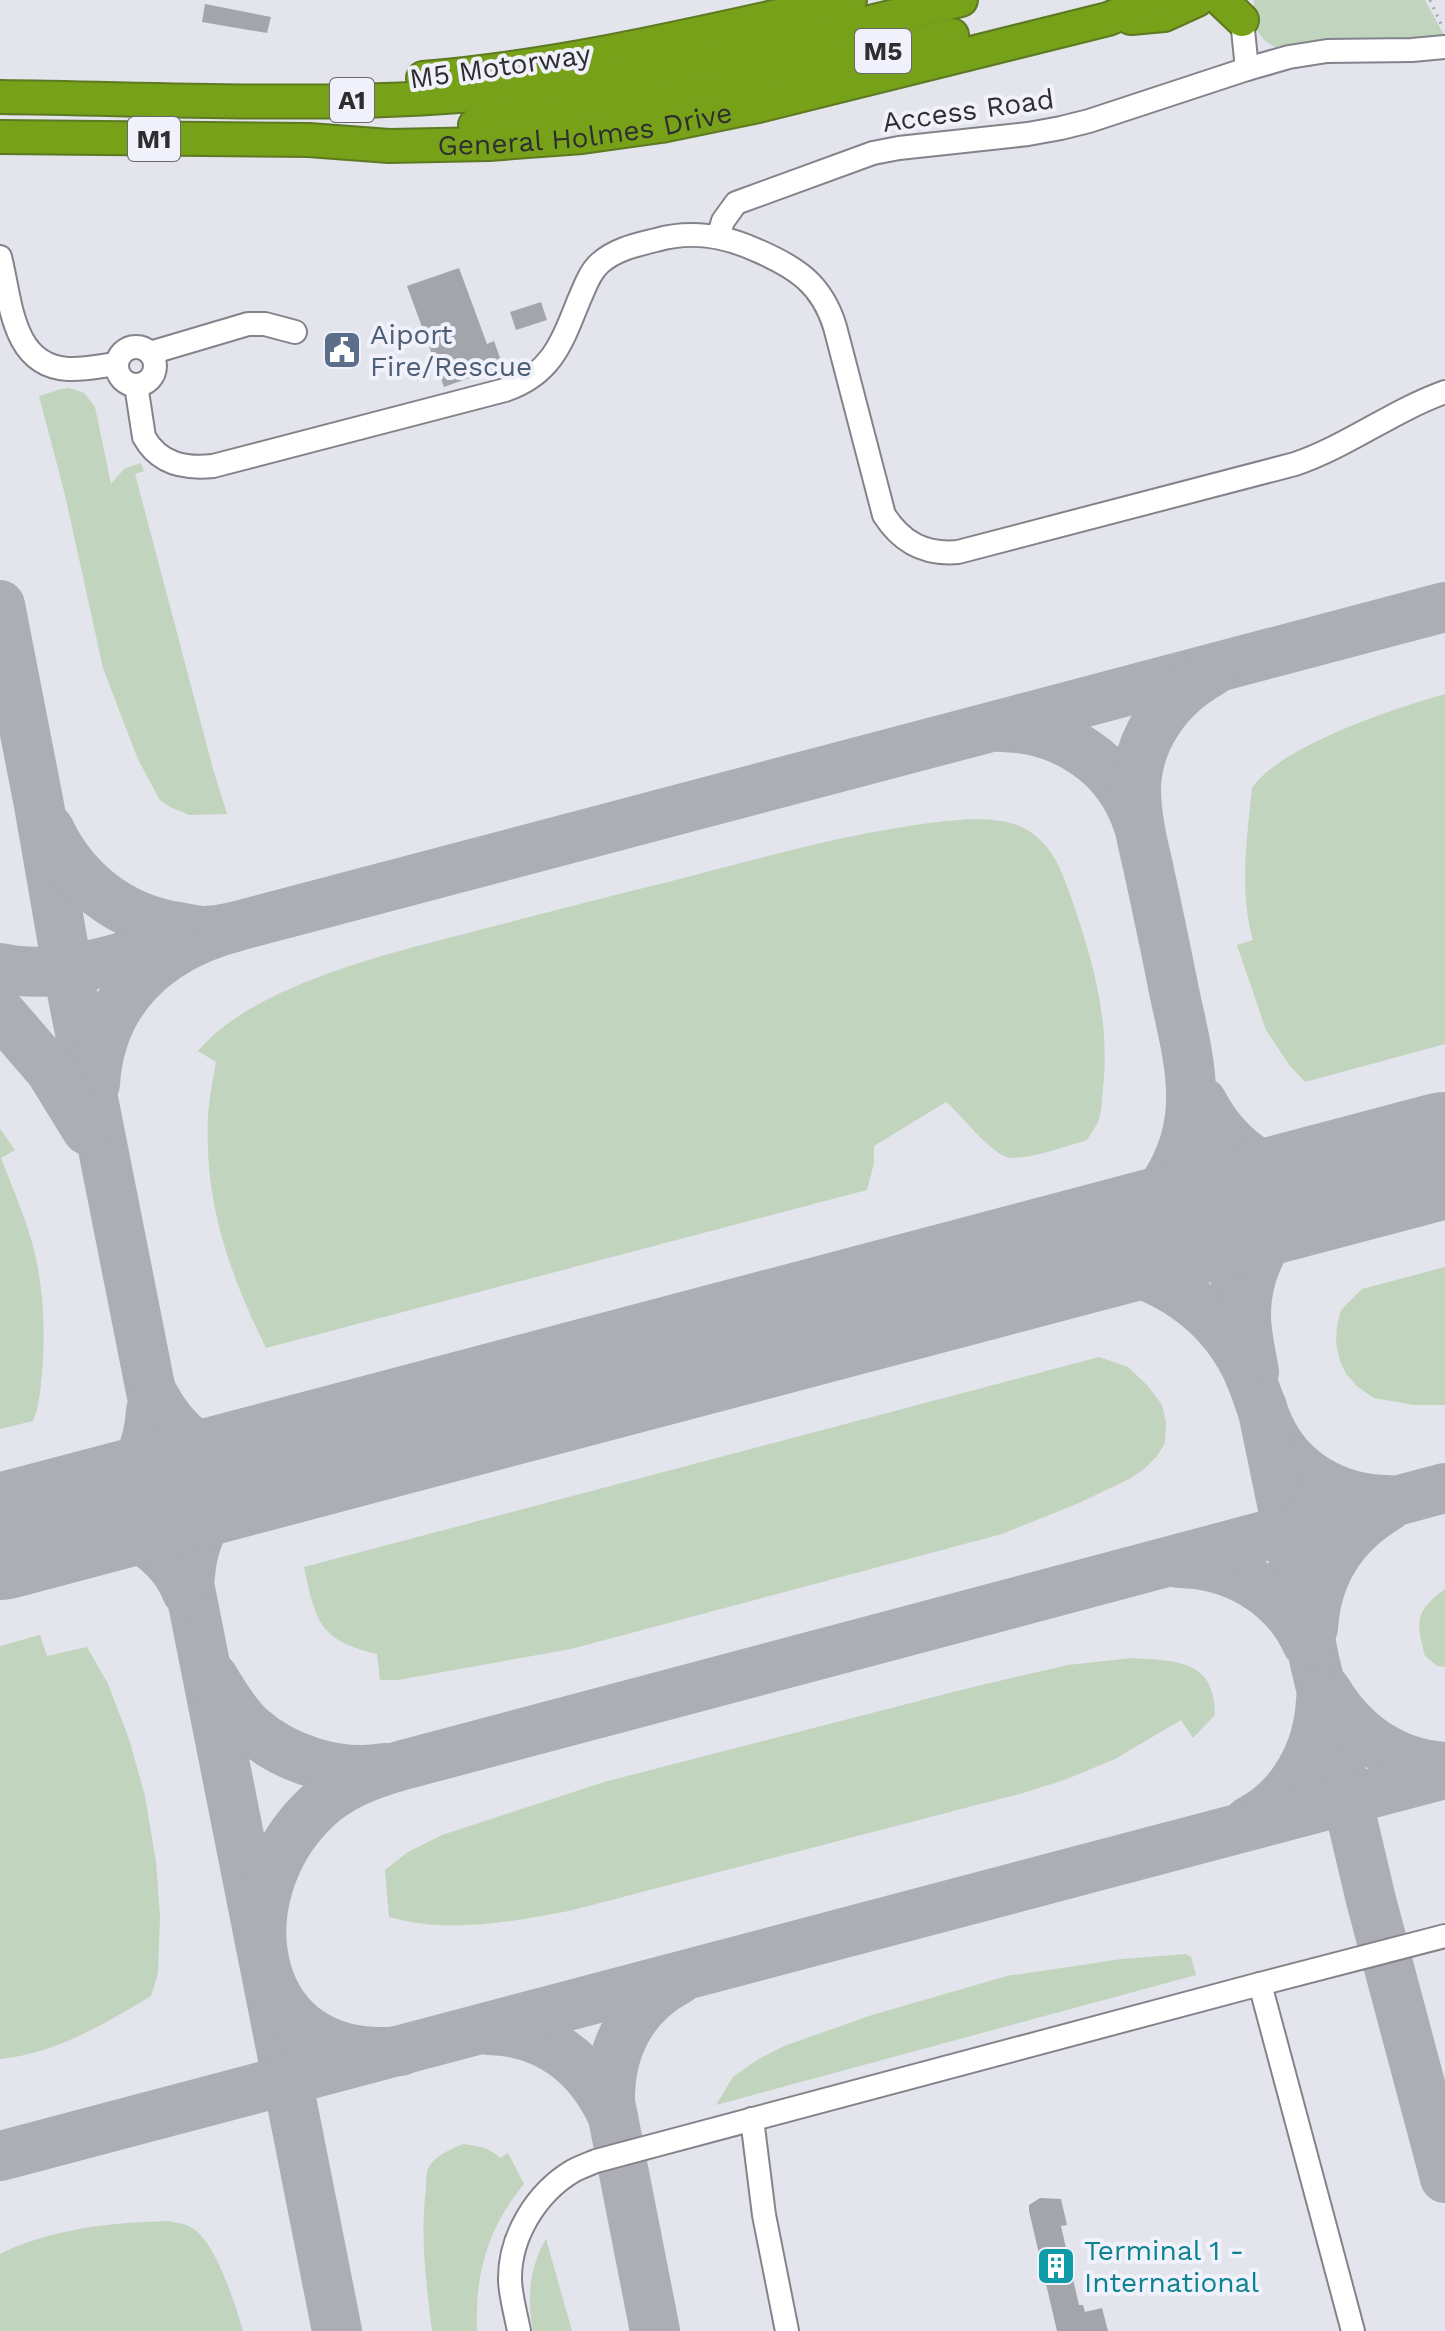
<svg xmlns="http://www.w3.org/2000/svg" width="1445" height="2331" viewBox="0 0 1445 2331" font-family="'Work Sans',sans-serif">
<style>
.green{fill:#c1d4bd}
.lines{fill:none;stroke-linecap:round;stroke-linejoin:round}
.taxiway{stroke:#acaeb4;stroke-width:50}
.runway{stroke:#acaeb4;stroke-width:126}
.building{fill:#a4a4ac}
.minor-casing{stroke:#83838b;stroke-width:26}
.highway-casing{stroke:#5d7921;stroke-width:36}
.path{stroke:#a7a8ae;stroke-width:3;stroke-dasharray:2 6;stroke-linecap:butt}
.minor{stroke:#fff;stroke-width:22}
.highway{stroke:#76a119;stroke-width:32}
.labels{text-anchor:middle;stroke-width:8;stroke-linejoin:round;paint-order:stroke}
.shield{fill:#f0f1fa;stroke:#68686d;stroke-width:2}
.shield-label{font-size:26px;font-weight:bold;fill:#2e2e31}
.street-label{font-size:28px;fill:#2e2e31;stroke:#f0f1fa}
.service-label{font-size:28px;fill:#4e5e75;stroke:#f0f1fa;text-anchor:start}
.culture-label{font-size:28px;fill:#0d838f;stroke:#f0f1fa;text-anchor:start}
</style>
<rect width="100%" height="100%" fill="#e3e4ec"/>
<!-- green -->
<g class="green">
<path d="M1254,0H1425L1445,37L1281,50C1257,40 1252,26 1254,0Z"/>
<path d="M69,388L84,393L95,407L111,484L125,468L141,463L144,471L135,474L213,769L227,814L189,815L168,806L160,800L151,784L137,757L103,668L65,495L39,396L61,389Z"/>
<path d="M1445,694V1044L1305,1082L1290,1066L1266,1030L1237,945L1253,940C1239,891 1247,839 1252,788C1280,746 1395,708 1445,694Z"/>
<path d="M971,819C995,819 1021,821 1039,839C1058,855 1067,886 1075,909C1095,968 1110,1026 1103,1088C1102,1098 1102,1110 1099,1119C1097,1126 1091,1133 1087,1140C1070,1145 1022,1162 1007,1157C987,1150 963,1116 946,1102L874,1146V1163L867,1190L266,1348C229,1273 204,1202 208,1117C209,1099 213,1080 216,1062L198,1051C255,983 396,952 479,930C542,914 605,897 668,882C767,857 868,826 971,819Z"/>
<path d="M0,1129L15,1150L1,1158C14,1192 30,1227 37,1263C44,1298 45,1337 42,1373C40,1390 40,1405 33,1421L0,1429Z"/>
<path d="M1445,1267V1405H1414L1374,1398L1358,1387L1346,1374L1340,1361L1336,1343L1337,1326L1341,1310L1362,1289Z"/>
<path d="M1099,1357L1128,1367L1148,1386L1162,1405L1166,1422L1165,1443L1157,1456L1143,1470L1129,1479L1079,1503L1002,1534L571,1649L398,1680H380L377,1654C319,1640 316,1622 304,1567Z"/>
<path d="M1445,1589V1667L1437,1666L1425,1656C1416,1621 1414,1612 1445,1589Z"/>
<path d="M40,1635L47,1656L87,1647L108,1684L129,1739L145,1796L156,1862L160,1917L158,1973L151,1996C104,2024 55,2054 0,2059V1646Z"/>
<path d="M1132,1658C1176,1661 1215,1659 1215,1715L1193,1738L1181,1720L1115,1759L1067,1779L1023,1793L569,1911C510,1922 448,1934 389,1917L385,1870L408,1852L442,1835L604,1782L969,1688L1068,1665Z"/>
<path d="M1186,1954L1191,1957L1196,1975L716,2105L733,2077L757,2060L784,2046L872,2015L1007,1976L1122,1959Z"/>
<path d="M463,2144C478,2146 489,2147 500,2158L508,2153L524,2184C487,2229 475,2274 477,2331H432C426,2283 420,2236 426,2188C426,2182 426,2174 428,2169C434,2156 451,2149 463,2144Z"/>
<path d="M168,2221C176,2223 185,2223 192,2228C216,2242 235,2304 243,2331H0V2254C53,2228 110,2223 168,2221Z"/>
<path d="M546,2239L572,2331H533C527,2298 529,2268 546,2239Z"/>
</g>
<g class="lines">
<!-- taxiway -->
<g class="taxiway">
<path d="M0,605L39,805L67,967L337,2331"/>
<path d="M1001,727C1064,728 1119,764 1138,824"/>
<path d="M49,829C74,882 120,918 178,927C186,928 195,931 203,931C213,931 224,929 234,927C156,948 100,1000 95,1084"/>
<path d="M234,927L1445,607"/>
<path d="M0,968C59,981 117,958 173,943"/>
<path d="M0,1012L50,1070L87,1130"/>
<path d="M1202,1102C1230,1156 1288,1194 1350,1178"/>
<path d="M1198,1103L1242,1311"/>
<path d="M1060,1262C1132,1257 1204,1294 1240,1356C1253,1377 1258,1401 1268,1424C1289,1473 1337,1500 1389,1500"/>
<path d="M972,1278C999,1271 1026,1263 1053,1256C1075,1251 1097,1246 1116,1235C1137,1222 1154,1204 1166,1183C1207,1119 1189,1060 1174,991C1166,949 1157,908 1148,866C1142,841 1136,815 1136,789C1137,739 1168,696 1211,672"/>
<path d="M1254,1372C1251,1353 1246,1335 1246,1316C1245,1266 1276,1212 1323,1191C1348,1179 1379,1175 1407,1168"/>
<path d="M154,1396C173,1433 210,1465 254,1466C264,1466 275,1461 285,1459"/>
<path d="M1262,1407L1315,1663L1371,1900L1445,2178"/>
<path d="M54,1520C70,1516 89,1513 103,1504C134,1485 149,1446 151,1411"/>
<path d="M0,1540C25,1533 53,1523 79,1522C124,1520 171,1551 187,1592"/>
<path d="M1179,1563C1233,1564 1284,1592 1307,1643"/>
<path d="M190,1576C193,1528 221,1488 265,1469L428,1427"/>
<path d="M1313,1628C1316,1576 1342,1534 1387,1507"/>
<path d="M213,1677C223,1694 235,1714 250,1728C285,1759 338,1776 385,1768"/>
<path d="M1326,1690C1352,1734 1393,1764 1445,1767"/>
<path d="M1249,1821C1294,1798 1319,1749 1321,1700"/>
<path d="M489,2030C547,2031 590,2065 613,2117"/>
<path d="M400,2051C249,2067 222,1897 316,1808C340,1785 371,1774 403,1765L1445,1488"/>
<path d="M0,2156L1445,1774"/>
<path d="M655,2331L610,2102C609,2050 631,2005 678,1980"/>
</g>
<!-- runway -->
<path class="runway" d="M0,1537L1445,1155"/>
</g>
<!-- building -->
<g class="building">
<path d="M205,4L271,17L267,33L202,22Z"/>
<path d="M459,268L487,344L494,341L503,366L444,387L407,286Z"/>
<path d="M541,302L547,320L516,330L510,312Z"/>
<path d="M1040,2198L1061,2199L1067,2225L1061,2226L1079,2305H1083L1085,2312L1102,2308L1108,2331H1057L1029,2211V2205Z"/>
</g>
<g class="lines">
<!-- minor casing -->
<g class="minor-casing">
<g id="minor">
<path d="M1242,20L1247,69"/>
<path d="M718,237L723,221L736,203L873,153L899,148L1028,134L1061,128L1089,121L1247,69L1289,57L1327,51L1412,50L1445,47"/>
<path d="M0,257C11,299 11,366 68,369C84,370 101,366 117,364"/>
<circle cx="136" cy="366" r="19"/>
<path d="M150,353L248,324H265L295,332"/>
<path d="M136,385L144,437C159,464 185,469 213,466L505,390C552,374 562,342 579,300C585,287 589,273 600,263C616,249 636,245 656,240C691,230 723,235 756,250C796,267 822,284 835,327L884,515C902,543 925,555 958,552L1295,464C1348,446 1392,411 1445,392"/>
<path d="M752,2119L764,2215L787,2331"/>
<path d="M519,2331C516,2315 511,2298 510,2281C509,2237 536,2193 573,2171C580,2167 589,2164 596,2161L1260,1984"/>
<path d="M1353,2331L1260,1984L1445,1936"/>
</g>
</g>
<!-- highway casing -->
<g class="highway-casing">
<g id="highway">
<path d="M1221,0L1242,20"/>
<path d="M1131,18L1164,15L1197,0"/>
<path d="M423,78C567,66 709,31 850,0"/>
<path d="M0,97C177,99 358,110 533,89C678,71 819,34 961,0"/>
<path d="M475,125L653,100L766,78L952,35"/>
<path id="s1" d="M0,137L309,140L389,146L489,144L582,137L661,126L758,106L1108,19L1155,0"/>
</g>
</g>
<!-- path -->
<path class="path" d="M1430,0L1442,26"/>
<!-- minor -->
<use href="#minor" class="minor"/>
<!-- highway -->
<use href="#highway" class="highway"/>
</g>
<!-- icons -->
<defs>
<g id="civic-square" transform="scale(2)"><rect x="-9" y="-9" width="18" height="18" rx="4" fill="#5c6f8a" stroke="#f0f1fa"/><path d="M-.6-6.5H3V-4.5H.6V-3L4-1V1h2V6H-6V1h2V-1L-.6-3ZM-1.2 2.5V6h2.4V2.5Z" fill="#fff"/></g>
<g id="building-square" transform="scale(2)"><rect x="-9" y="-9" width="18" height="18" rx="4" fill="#0f9aa8" stroke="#f0f1fa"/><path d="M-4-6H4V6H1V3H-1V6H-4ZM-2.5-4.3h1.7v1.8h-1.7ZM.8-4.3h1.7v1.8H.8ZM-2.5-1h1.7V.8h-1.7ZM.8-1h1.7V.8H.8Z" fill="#fff"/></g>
</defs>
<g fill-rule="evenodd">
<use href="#civic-square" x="342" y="350"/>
<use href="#building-square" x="1056" y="2266"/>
</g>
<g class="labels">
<!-- shield labels -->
<g class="shield">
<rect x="855" y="29" width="56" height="44" rx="6"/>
<rect x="330" y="78" width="44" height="44" rx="6"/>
<rect x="128" y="117" width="52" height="44" rx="6"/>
</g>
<g class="shield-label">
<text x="883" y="60">M5</text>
<text x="352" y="109">A1</text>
<text x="154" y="148">M1</text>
</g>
<!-- street labels -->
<g class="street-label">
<text transform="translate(500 66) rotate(-8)" y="10">M5 Motorway</text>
<text transform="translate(968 110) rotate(-8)" y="10">Access Road</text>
<text dy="10" stroke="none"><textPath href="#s1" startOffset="586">General Holmes Drive</textPath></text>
</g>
<!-- service labels -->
<g class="service-label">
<text x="370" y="344">Aiport<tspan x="370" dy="32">Fire/Rescue</tspan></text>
</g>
<!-- culture labels -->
<g class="culture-label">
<text x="1084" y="2260">Terminal 1 -<tspan x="1084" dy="32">International</tspan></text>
</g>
</g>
</svg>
